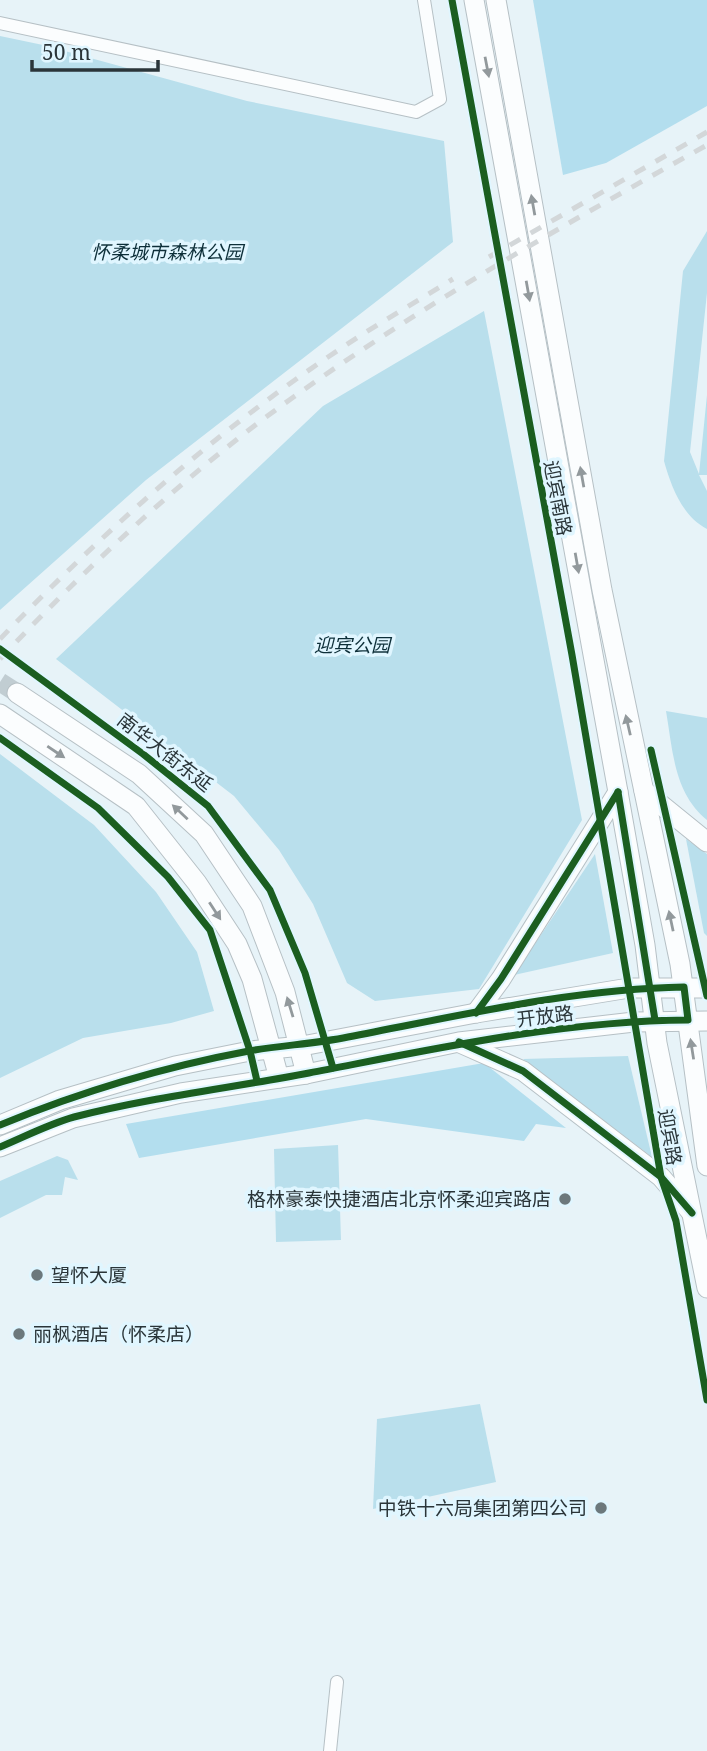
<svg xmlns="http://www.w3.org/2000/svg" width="707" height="1751" viewBox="0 0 707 1751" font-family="'Noto Serif','Noto Sans SC',serif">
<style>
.green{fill:#b9dfec}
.forest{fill:#b3deee}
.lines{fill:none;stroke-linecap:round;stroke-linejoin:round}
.secondary-tunnel{stroke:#c1cdd2;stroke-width:19;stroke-dasharray:19 10;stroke-linecap:butt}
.minor-casing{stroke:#b6c0c5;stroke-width:14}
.secondary-casing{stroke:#b6c0c5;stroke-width:21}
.minor{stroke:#fbfdfe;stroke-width:12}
.secondary{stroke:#fbfdfe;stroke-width:19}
.rail{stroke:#d3d7d9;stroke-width:5;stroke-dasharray:12 12;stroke-linecap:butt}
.cycleway-casing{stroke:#e0f6ff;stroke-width:11}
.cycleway{stroke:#1b5e20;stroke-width:7}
.oneway{fill:#92999c}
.poi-dot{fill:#6c787c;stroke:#e0f6ff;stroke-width:2.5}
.labels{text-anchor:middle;stroke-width:7;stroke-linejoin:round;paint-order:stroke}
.park-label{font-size:19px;font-style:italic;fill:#0d2f39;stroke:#e0f6ff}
.street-label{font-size:19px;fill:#2a3539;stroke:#e0f6ff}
.poi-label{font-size:19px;fill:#2a3539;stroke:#e0f6ff;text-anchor:end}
</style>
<rect width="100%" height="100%" fill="#e7f3f8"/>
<!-- green -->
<g class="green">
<path d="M0,36L43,45L247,101L444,141L453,242L146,480L0,610Z"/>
<path d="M707,231V293L690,452L699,474L707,395V475H699L707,491V529C682,516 671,486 664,461L683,271Z"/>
<path d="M484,311L582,820L479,989L375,1001L347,983L313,904L279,850L234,796L56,659L323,406Z"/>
<path d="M666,711L707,718V820C674,793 673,752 666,711Z"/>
<path d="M0,754L94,825L156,892L197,952L214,1011L171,1023L83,1038L0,1078Z"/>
<path d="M686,839L707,854V936L704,933Z"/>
<path d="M595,854L613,953L514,975Z"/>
<path d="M628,1056L652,1157L523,1059Z"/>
<path d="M338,1145L341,1240L276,1242L274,1149Z"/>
<path d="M57,1156L68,1160L78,1180L65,1177L62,1195H46L0,1218V1181Z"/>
<path d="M480,1404L496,1482L373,1509L377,1419Z"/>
</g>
<!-- forest -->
<g class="forest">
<path d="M533,0H707V106L606,163L563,175Z"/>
<path d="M484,1063L566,1128L536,1124L524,1141L366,1119L139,1158L126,1124Z"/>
</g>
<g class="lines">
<!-- secondary-tunnel -->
<path class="secondary-tunnel" d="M0,682L17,693"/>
<!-- minor casing -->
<g class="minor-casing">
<g id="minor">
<path d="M0,23L416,112L440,99L424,0"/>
<path d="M330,1751L337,1682"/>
</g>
</g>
<!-- secondary casing -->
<g class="secondary-casing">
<g id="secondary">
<path d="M474,0L618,792L645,945L657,1043L707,1288"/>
<path d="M496,0L602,590L680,964L707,1166"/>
<path d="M17,693L139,774L204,834L252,906L285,992L306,1074"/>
<path d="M0,714L136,806L197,883L237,944L252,979L279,1078"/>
<path d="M644,791L707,842"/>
<path d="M476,1013L501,979L618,792"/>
<path d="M460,1043L523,1071L661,1177L691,1212"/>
<path d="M0,1125L60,1100L175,1066L250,1051L302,1046L476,1013L629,988H707"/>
<path d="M0,1147L73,1118L181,1093L306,1074L459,1042L634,1022L707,1021"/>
</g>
</g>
<!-- minor -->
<use href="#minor" class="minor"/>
<!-- secondary -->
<use href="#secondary" class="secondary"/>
<!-- rail -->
<g class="rail">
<path d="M489,257L707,132"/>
<path d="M0,639C103,532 216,431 340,349C377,324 416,302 453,279"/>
<path d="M0,659C81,573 167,492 262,420C402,316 555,230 707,145"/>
</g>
<!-- cycleway casing -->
<g class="cycleway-casing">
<g id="cycleway">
<path d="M452,0L572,655L661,1177L676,1221L707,1400"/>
<path d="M0,649L143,754L208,806L270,890L305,973L333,1068"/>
<path d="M0,738L98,808L168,877L210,930L250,1051L257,1081"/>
<path d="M651,750L707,996"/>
<path d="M618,792L655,1020"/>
<path d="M476,1013L501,979L618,792"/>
<path d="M459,1042L523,1071L661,1177L692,1213"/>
<path d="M0,1125C80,1092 163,1067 249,1051C282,1045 315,1044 348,1037C459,1016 571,989 684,987L688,1020C560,1021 434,1049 309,1073C231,1088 152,1097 74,1117C49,1124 24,1137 0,1147"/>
</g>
</g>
<!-- cycleway -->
<use href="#cycleway" class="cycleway"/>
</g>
<!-- one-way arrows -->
<defs><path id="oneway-solid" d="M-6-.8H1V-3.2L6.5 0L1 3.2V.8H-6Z" transform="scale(1.75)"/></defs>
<g class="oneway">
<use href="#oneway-solid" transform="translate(487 67) rotate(79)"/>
<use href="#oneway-solid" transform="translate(533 205) rotate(-100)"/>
<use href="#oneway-solid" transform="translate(528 291) rotate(80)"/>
<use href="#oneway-solid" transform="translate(582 477) rotate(-100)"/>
<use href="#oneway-solid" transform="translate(577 563) rotate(80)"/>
<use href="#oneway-solid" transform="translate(628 725) rotate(-103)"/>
<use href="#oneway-solid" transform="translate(56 752) rotate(34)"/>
<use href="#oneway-solid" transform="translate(180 812) rotate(-137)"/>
<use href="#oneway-solid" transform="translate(215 911) rotate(57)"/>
<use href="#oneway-solid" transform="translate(671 921) rotate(-102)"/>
<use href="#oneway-solid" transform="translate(290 1007) rotate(-107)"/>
<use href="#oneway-solid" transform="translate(692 1049) rotate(-99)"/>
</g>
<!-- markers -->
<g class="poi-dot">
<circle cx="565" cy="1199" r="7"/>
<circle cx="37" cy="1275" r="7"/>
<circle cx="19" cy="1334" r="7"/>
<circle cx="601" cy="1508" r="7"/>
</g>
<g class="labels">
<!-- park labels -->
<g class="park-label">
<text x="167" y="259">怀柔城市森林公园</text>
<text x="352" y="652">迎宾公园</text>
</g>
<!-- street labels -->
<g class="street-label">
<text transform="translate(558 498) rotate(79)" y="7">迎宾南路</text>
<text transform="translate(165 752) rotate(38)" y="7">南华大街东延</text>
<text transform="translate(545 1016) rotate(-7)" y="7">开放路</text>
<text transform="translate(670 1137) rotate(80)" y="7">迎宾路</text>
</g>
<!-- poi labels -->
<g class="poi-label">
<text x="551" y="1206">格林豪泰快捷酒店北京怀柔迎宾路店</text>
<text x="51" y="1282" text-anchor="start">望怀大厦</text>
<text x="33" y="1341" text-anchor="start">丽枫酒店（怀柔店）</text>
<text x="587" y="1515">中铁十六局集团第四公司</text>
</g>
</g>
<!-- scale -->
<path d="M32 60v10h126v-10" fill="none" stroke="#2a3539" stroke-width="3.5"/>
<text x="42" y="60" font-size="21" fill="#2a3539" stroke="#e0f6ff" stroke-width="5" paint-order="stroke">50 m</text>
</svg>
